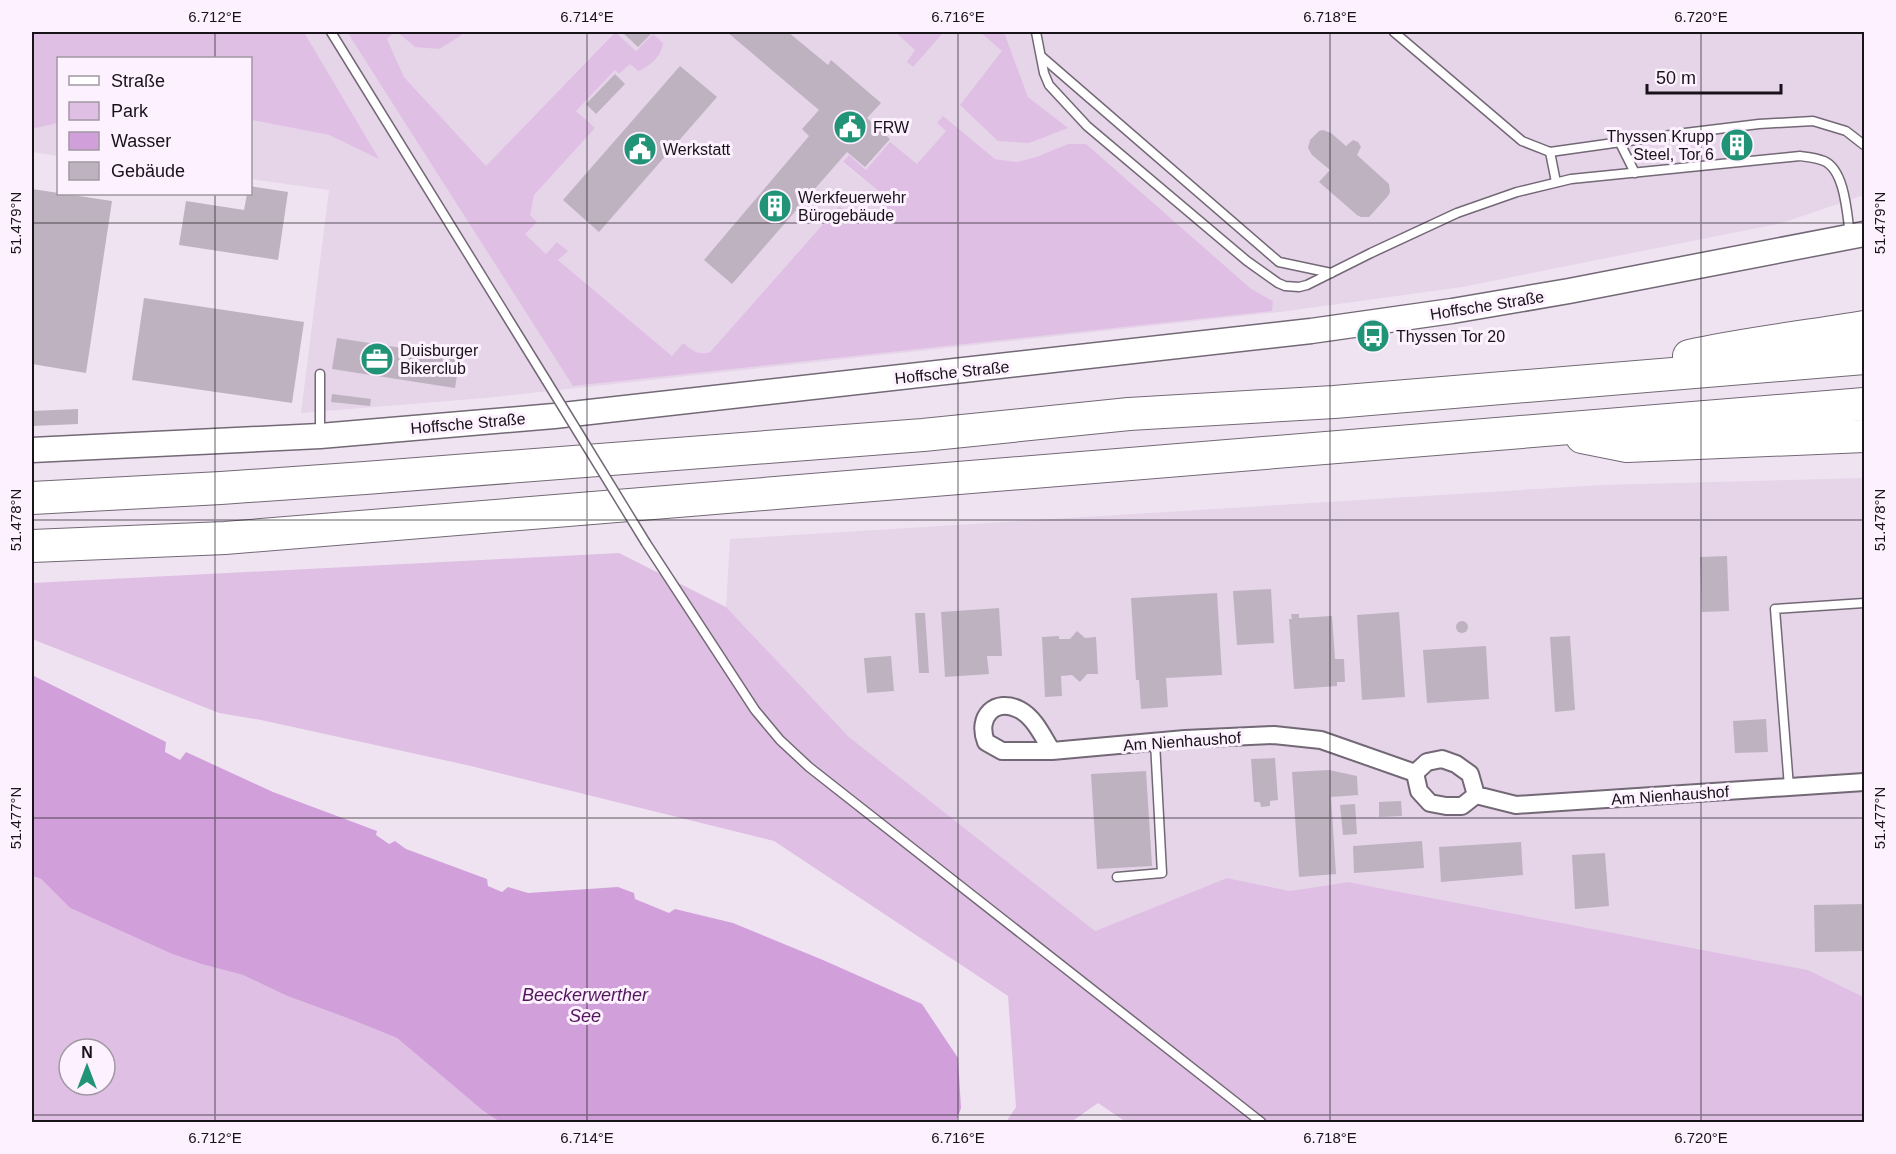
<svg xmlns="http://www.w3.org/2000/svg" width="1896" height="1154" viewBox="0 0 1896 1154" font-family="Helvetica,sans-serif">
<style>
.built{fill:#e6d4e9}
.green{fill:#dfc0e4;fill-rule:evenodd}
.water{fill:#d1a0da}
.building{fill:#beb2c0}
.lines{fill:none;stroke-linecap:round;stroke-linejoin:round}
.lane-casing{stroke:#736875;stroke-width:11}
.street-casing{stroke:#736875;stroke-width:20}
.secondary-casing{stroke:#736875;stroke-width:27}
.highway-casing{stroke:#736875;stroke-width:34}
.lane{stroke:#fff;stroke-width:8}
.street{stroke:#fff;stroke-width:16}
.secondary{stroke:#fff;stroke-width:24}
.highway{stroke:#fff;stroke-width:32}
.lane-bridge-casing{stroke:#736875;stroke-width:11;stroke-linecap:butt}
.lane-bridge{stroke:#fff;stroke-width:8}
.ticks{fill:none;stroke:#171318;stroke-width:1.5;stroke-opacity:0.45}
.labels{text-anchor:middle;stroke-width:6;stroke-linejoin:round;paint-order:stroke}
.poi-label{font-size:16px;fill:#171318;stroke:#fdf0ff;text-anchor:start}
.street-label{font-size:16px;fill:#171318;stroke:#fdf0ff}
.water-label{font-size:18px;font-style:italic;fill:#52165c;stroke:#fdf0ff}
.neatline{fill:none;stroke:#171318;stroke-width:2}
.ticks-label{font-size:15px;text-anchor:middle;fill:#171318}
</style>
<rect width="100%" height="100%" fill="#efe3f2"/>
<!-- built -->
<g class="built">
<path d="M304,32H347L574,386L1273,301L1250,288L1068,144L1036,157L1017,162L995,159L943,117L946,131L917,165L866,170L849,155L843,163L882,194L883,209L874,220L855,218L839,206L710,352L702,354L694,352L683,343L672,356L558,260L567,251L558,242L546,254L525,234L534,195L594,128L575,111L615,70L636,52L614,32L486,167L404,77L387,39L395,32H397L415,47L464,35L467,32H895L916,50L913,67L944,32H980L1002,50L1028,143L1067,128L1028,97L1004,32H1864V195L1782,223L1462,287L1280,312L485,398L301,413L329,190L251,179V120L329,135L378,158Z"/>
<path d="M58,123V156L32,152V129Z"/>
<path d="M1864,478V997L1808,970L1348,882L1290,891L1227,878L1095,931L849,737L726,607L730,539L1602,485Z"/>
</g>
<!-- green -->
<g class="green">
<path d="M32,32H304L379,159L329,135L251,120L250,58H58V123L32,129Z"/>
<path d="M347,32H395L387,39L404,77L486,166L615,32L636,51L653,34L663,43C662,56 649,67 638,71L630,64L619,74L615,70L576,111L595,128L534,195L530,215L537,222L525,234L546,254L557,242L568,251L558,260L672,356L683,343C692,350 698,356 710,352L839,206L855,218L875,220L883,209L882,194L843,162L849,155L866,170L890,142L917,164L946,131L937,123L943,116L995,159L1017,162L1036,157L1068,144H1086L1250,288L1273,301L1272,311L573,386Z"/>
<path d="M397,32H467L439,49L415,47Z"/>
<path d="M895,32H944L913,67L907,62L915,50Z"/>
<path d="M980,32H1004L1028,97L1068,128L1029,143L998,141L960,105L1002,51Z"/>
<path d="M619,553L726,607L849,737L1095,931L1227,878L1290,891L1348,882L1808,970L1864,997V1122H1126L1098,1103L1071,1122H1006L1016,1107L1008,996L774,841L471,766L261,720L219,713L32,639V583Z"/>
<path d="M32,876L41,879L70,908L172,954L201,964L243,975L287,996L347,1018L397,1038L482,1110L500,1122H32ZM69,1049H105V1085H69Z"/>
</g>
<!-- water -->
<path class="water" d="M32,675L166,742L165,752L180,760L186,752L273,792L377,831L376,835L389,844L395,841L406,849L487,879L488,886L502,892L508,887L528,893L618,887L634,893L635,899L669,913L675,909L733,923L823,960L922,1004L958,1058L961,1108L956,1122H500L482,1110L397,1038L347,1018L287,996L243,975L201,964L172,954L70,908L41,879L32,876Z"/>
<!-- building -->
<g class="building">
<path d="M622,32H653L638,47Z"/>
<path d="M727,32H788L828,65L831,60L881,103L867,118L890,139L865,167L847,152L732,284L704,260L809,136L802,129L819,110Z"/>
<path d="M680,66L717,97L599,232L563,200Z"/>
<path d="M615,74L625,84L596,114L586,104Z"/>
<path d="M1323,130L1331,133L1346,146L1353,140L1358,142L1361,147L1357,155L1389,184L1390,192L1388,196L1369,217H1361L1357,215L1319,182L1330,170L1312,155L1308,148L1310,140L1319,131Z"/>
<path d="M1736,139V141L1748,140L1749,148L1737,150V152L1727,154L1725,140Z"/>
<path d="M250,186L288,192L278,260L179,245L186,201L244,210L247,194H250Z"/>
<path d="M32,189L112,201L86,373L32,364Z"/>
<path d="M144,298L304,322L292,403L132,380Z"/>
<path d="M337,338L460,357L455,388L332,369Z"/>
<path d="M332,394L371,399L370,406L331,402Z"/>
<path d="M78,409V424L32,426V411Z"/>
<path d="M1727,556L1729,611L1702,612L1700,557Z"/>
<path d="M1271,589L1274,643L1237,645L1233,591Z"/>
<path d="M1217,593L1222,675L1166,678L1168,707L1141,709L1139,680H1136L1131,598Z"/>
<path d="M999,608L1002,656H987L989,674L945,677L941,612Z"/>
<path d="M1399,612L1405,697L1362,700L1357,615Z"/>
<path d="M915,613H925L929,673H919Z"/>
<path d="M1291,614H1299V618L1332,616L1335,659H1344L1345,682H1337V686L1294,689L1289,619H1292Z"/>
<circle cx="1462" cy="627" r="6"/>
<path d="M1077,631L1085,638L1096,637L1098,674H1087L1080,682L1072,675L1061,676L1062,696L1045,697L1042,637L1059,636V639H1070Z"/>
<path d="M1570,636L1575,710L1555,712L1550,637Z"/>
<path d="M1486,646L1489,699L1427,703L1423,650Z"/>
<path d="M891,656L894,691L867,693L864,658Z"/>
<path d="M1766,719L1768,752L1735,753L1733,721Z"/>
<path d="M1275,758L1278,800L1270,801V806L1261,807L1260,802H1254L1251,759Z"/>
<path d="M1329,770L1357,776L1358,795L1331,797L1336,874L1299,877L1292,772Z"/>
<path d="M1146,771L1152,866L1097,869L1091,774Z"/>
<path d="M1401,801L1402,816L1379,817V802Z"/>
<path d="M1355,804L1357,834L1343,835L1340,805Z"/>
<path d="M1422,841L1424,868L1354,873L1353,846Z"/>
<path d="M1521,842L1523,875L1441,882L1439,847Z"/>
<path d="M1605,853L1609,906L1575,909L1572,855Z"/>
<path d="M1864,904V951L1815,952L1814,905Z"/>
</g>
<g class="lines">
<!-- lane casing -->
<g class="lane-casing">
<g id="lane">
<path d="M331,32L546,380"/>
<path d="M1036,32L1044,73L1049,85L1087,126L1247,261L1278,283L1285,286L1299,287L1307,285L1371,253L1457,213L1517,192L1571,179L1800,156C1808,157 1817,158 1824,161C1845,170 1847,214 1850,235"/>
<path d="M1394,32L1522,141L1550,152L1685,133L1759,124L1813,121L1846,131L1864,145"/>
<path d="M1042,57L1279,262L1331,273"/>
<path d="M1620,143L1635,173"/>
<path d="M1550,152L1556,182"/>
<path d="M320,435V374"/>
<path d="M646,543L755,710L780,740L809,767L1261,1122"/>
<path d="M1789,787L1775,609L1864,603"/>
<path d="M1117,877L1162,873L1155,742"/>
</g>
</g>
<!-- street casing -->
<g class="street-casing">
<g id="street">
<path d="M1052,751C1043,737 1035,718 1020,710C995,697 976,717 986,742L1002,751H1052L1185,739L1274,735L1321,740L1415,773L1427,762L1442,759L1456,764L1470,774L1476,795L1516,805L1864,782"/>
<path d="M1415,773L1419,791L1430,803L1446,806H1462L1476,795"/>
</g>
</g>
<!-- secondary casing -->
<g class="secondary-casing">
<path id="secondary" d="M32,450L320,436L554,416L1311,331L1452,311L1569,291L1864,234"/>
</g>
<!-- highway casing -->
<g class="highway-casing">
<g id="highway">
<path d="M1689,356C1747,343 1806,337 1864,327"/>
<path d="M1582,437L1627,446L1864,436"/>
<path d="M32,498L221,488L365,478L923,435L1129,414L1334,402L1864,358"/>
<path d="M32,546L225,538L1864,404"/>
</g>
</g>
<!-- lane -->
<use href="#lane" class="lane"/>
<!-- street -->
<use href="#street" class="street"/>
<!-- secondary -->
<use href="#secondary" class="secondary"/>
<!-- highway -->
<use href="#highway" class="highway"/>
<!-- lane-bridge casing -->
<g class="lane-bridge-casing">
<path id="lane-bridge" d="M546,380L646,543"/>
</g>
<!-- lane-bridge -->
<use href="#lane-bridge" class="lane-bridge"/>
</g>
<!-- ticks -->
<path class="ticks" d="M215,32V58M587,32V1122M958,32V1122M1330,32V1122M1701,32V1122M215,194V1122M32,223H1864M32,520H1864M32,818H1864M32,1115H1864"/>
<!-- icons -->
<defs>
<g id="civic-disc" transform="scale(1.725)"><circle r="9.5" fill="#219477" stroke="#fdf0ff"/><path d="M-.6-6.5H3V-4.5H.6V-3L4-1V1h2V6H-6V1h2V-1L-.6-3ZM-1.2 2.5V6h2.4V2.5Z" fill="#fff"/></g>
<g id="building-disc" transform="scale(1.725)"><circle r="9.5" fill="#219477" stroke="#fdf0ff"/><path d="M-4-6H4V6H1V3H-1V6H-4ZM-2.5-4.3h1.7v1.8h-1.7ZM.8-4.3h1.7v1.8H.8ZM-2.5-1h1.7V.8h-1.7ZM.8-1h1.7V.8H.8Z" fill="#fff"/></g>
<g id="bus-disc" transform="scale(1.725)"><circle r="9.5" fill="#219477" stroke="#fdf0ff"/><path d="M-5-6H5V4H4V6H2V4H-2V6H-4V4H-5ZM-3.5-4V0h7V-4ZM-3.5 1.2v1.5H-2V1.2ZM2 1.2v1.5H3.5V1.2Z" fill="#fff"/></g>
<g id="office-disc" transform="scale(1.725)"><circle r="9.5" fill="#219477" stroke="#fdf0ff"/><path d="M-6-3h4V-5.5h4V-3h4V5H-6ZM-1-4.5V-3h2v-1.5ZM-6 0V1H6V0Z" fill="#fff"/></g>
</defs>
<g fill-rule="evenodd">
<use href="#civic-disc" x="850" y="127"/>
<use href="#building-disc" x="1737" y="145"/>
<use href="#civic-disc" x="640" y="149"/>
<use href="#building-disc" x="775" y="206"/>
<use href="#bus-disc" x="1373" y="336"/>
<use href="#office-disc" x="377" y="359"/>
</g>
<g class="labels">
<!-- poi labels -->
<g class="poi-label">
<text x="873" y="133">FRW</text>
<text x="1714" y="142" text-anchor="end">Thyssen Krupp<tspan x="1714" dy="18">Steel, Tor 6</tspan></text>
<text x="663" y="155">Werkstatt</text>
<text x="798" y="203">Werkfeuerwehr<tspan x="798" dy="18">Bürogebäude</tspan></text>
<text x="1396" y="342">Thyssen Tor 20</text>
<text x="400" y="356">Duisburger<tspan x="400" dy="18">Bikerclub</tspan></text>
</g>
<!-- street labels -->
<g class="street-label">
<text transform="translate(1487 305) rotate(-9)" y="6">Hoffsche Straße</text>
<text transform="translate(952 372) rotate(-6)" y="6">Hoffsche Straße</text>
<text transform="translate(468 423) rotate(-5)" y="6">Hoffsche Straße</text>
<text transform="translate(1182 741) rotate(-4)" y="6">Am Nienhaushof</text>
<text transform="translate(1670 795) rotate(-4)" y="6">Am Nienhaushof</text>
</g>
<!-- water labels -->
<g class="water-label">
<text x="585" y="1001">Beeckerwerther<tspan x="585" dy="21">See</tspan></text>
</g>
</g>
<!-- border -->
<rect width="1896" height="1154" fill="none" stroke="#fdf0ff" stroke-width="66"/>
<!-- legend -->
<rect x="57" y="57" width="195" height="138" fill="#fdf0ff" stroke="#a198a3" stroke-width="1.5"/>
<rect x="69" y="76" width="30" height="9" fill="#ffffff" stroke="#a198a3" stroke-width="1.5"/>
<text x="111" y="87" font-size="18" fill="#171318">Straße</text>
<rect x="69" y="102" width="30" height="18" fill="#dfc0e4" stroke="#a198a3" stroke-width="1.5"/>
<text x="111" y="117" font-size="18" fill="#171318">Park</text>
<rect x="69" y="132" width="30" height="18" fill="#d1a0da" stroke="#a198a3" stroke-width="1.5"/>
<text x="111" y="147" font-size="18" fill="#171318">Wasser</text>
<rect x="69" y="162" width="30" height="18" fill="#beb2c0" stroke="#a198a3" stroke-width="1.5"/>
<text x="111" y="177" font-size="18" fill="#171318">Gebäude</text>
<!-- north arrow -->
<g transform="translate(87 1067)"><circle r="28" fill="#fdf0ff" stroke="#a198a3" stroke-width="1.5"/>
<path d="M0-4.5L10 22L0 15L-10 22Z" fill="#219477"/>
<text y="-9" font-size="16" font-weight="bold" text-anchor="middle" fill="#171318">N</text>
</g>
<!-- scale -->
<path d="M1647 84v9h134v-9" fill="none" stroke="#171318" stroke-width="3"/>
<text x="1656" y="84" font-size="18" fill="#171318" stroke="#fdf0ff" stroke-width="4.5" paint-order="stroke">50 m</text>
<rect x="33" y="33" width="1830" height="1088" class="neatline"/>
<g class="ticks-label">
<text x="215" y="22">6.712°E</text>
<text x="587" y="22">6.714°E</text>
<text x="958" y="22">6.716°E</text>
<text x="1330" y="22">6.718°E</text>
<text x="1701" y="22">6.720°E</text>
<text transform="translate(16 223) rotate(-90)" y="5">51.479°N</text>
<text transform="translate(1880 223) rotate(-90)" y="5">51.479°N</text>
<text transform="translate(16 520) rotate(-90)" y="5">51.478°N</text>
<text transform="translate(1880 520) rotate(-90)" y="5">51.478°N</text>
<text transform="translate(16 818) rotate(-90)" y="5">51.477°N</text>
<text transform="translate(1880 818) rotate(-90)" y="5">51.477°N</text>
<text x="215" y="1143">6.712°E</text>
<text x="587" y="1143">6.714°E</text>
<text x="958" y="1143">6.716°E</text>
<text x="1330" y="1143">6.718°E</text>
<text x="1701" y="1143">6.720°E</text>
</g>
</svg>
